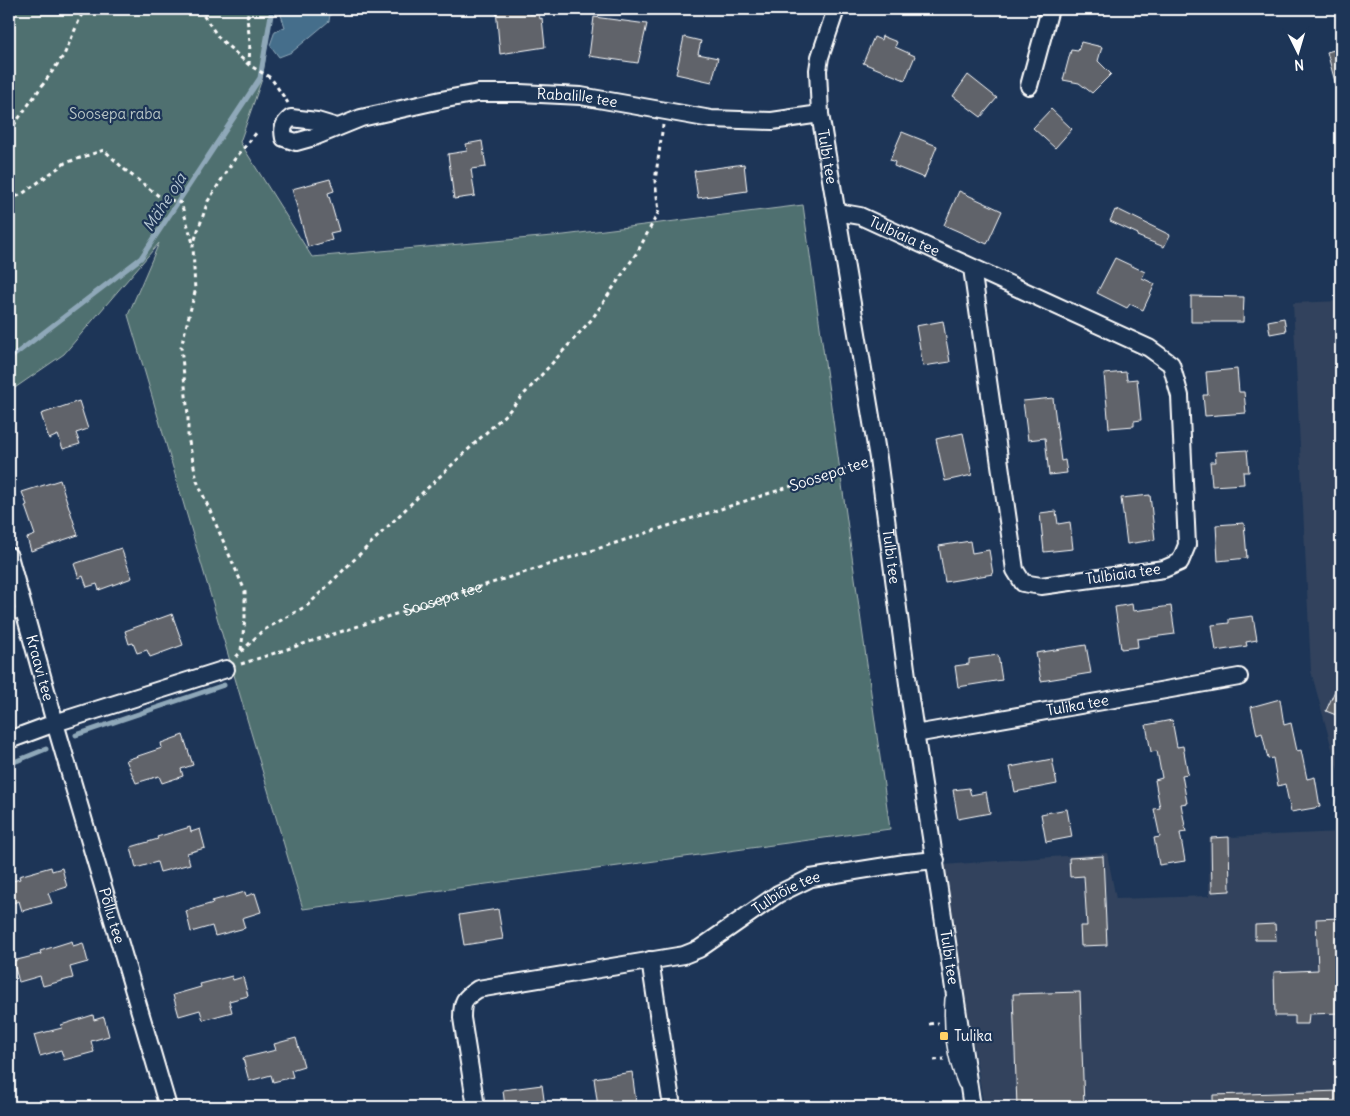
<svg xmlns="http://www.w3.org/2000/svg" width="1350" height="1116" viewBox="0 0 1350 1116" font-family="Delius,sans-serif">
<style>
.built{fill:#31435d}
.green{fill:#50706f;stroke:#a8b8b7}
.water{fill:#446e8b;stroke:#8fa8b9}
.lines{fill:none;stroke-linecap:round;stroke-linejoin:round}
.stream{stroke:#8fa8b9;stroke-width:5}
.building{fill:#61646b;stroke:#fff}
.service-casing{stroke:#fff;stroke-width:12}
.minor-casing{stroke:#fff;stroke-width:20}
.path{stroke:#fff;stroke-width:3;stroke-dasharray:4 4;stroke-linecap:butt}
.service{stroke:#1d3557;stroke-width:9}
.minor{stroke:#1d3557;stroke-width:16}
.poi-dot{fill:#ffd166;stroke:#1d3557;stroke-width:2}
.labels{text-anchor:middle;stroke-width:4.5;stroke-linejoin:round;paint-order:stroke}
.street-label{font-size:15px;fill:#fff;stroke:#1d3557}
.park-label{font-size:15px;fill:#b9c6c5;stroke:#1d3557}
.poi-label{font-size:15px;fill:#fff;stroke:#1d3557;text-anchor:start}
.water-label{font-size:16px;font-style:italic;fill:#b4c5d1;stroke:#1d3557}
</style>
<rect width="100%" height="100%" fill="#1d3557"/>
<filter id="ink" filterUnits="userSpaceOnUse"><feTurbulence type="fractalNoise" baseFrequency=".02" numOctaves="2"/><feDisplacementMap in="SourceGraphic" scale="10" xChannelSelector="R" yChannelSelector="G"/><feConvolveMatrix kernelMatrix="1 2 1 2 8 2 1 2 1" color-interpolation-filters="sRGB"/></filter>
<g filter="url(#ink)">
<!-- built -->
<g class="built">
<path d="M1341,301V782L1311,671L1293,303Z"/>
<path d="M1341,832V1107H984L943,865L1107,853L1116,899L1209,896V838Z"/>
</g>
<!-- green -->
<path class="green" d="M9,9H273L262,79L240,142L312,257L564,235L803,205L890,829L303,909L128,315L159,243L64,354L9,392Z"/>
<!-- water -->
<path class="water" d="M279,9H331L329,21L292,52L279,57L270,45L275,31L285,27Z"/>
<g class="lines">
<!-- stream -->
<g class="stream">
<path d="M9,359L141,258L260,78L272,9"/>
<path d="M76,735L224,685"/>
<path d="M9,764L46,749"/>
</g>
</g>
<!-- building -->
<g class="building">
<path d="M496,9H530V14L539,13L540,19L542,18L545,47L500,54Z"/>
<path d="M594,17L647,24L638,63L589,56Z"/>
<path d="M882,36L897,42L895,47L915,56L905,80L863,63L874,37L881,40Z"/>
<path d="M684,37L701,41L698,54L718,58L712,82L676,74Z"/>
<path d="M1081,42L1102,47L1098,61L1111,74L1092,93L1079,83L1063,80L1071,50L1078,51Z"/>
<path d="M1341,48V88L1337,89L1327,52Z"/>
<path d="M968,75L997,98L981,117L953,96Z"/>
<path d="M1051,109L1072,129L1055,148L1033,128Z"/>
<path d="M902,132L937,146L924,178L894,166L895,162L890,160Z"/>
<path d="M482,141L486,167L471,169L475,196L454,199L448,154L467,151L466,144Z"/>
<path d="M744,164L747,191L698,198L694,171Z"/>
<path d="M330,179L334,191L328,193L339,231L330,233L332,240L308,247L292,189Z"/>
<path d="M959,191L1002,211L987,244L944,225Z"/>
<path d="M1117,209L1170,235L1164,247L1137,236L1138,234L1110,221L1115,210L1117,211Z"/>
<path d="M1115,258L1145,272L1142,278L1155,284L1143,310L1130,304L1127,308L1097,293Z"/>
<path d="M1191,296L1244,297L1243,322H1191Z"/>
<path d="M1284,318L1286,331L1270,334L1268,321Z"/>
<path d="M943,321L950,362L923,366L916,326Z"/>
<path d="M1237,369L1239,392H1244L1246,413L1205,416L1203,395H1208L1206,372Z"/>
<path d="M1126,372L1127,380L1137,379L1141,420L1134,421V426L1109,428L1104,374Z"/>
<path d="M1053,398L1061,461L1065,460L1067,473L1049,475L1045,438L1028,440L1023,401Z"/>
<path d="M79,401L88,429L76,433L80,444L63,449L58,435L49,439L41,414Z"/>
<path d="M963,433L972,475L945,481L936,439Z"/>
<path d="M1247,450L1249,472H1243L1244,484L1212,486L1210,462H1216L1215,452Z"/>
<path d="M60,480L78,535L31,551L27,538L35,535L25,506L27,505L22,492Z"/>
<path d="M1150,495L1155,540L1127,544L1121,498Z"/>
<path d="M1056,511L1058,524L1070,522L1073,549L1044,552L1040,513Z"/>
<path d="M1244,523L1247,558L1218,561L1216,525Z"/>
<path d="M970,541L972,553L989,550L993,574L945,582L939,546Z"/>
<path d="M121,548L132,578L99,590L97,584L87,587L83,576L79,578L74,564Z"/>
<path d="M1132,604L1133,611L1171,606L1175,634L1137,639L1138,647L1121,649L1115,607Z"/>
<path d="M172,614L183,645L150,657L147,650L137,653L133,643L129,644L125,631Z"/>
<path d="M1253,616L1257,640L1246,642L1247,646L1216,651L1212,625L1229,623V619Z"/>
<path d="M1086,645L1091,673L1041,681L1036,653Z"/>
<path d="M998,655L1002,680L958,687L955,666L969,664V659Z"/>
<path d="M1341,677V717L1326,711Z"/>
<path d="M1280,699L1284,725L1291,723L1297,751L1301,750L1307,779L1315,777L1320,807L1291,812L1285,784L1278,786L1273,758L1268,759L1262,733L1257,735L1251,707Z"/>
<path d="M1172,720L1177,747L1183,746L1188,774L1182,775L1187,803L1181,804L1186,832L1180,833L1185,861L1159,865L1154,838L1160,837L1154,809L1160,808L1155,780L1162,778L1157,751L1151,752L1146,725Z"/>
<path d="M183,735L193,765L181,769L183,776L162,783L159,776L136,783L126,760L162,748L161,743Z"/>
<path d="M1052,759L1057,784L1015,792L1010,767Z"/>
<path d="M969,788L971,795L986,792L990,813L958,819L953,790Z"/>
<path d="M1067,809L1072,837L1046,842L1041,814Z"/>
<path d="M190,827L191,832L200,829L205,848L187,853L190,864L160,872L157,862L136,868L131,847L158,839L157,837Z"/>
<path d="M1229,837L1230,891L1212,892L1211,838Z"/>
<path d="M1103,856L1107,945L1081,946L1080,926H1087L1084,876L1070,877L1069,858Z"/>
<path d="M51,867L52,871L62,868L67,887L48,893L52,903L22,911L19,901L9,904V882L20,879L19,876Z"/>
<path d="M245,892L246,896L255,893L261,912L242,918L245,928L215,936L212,926L191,932L186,911L213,903L212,901Z"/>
<path d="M498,909L503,939L464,945L459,915Z"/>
<path d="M1341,918V1013L1309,1014L1308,1024H1295V1016H1275L1274,972L1318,970L1316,919Z"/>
<path d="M1275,924L1276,940H1255V925Z"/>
<path d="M72,941L73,946L83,943L88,962L70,967L73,978L43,986L40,976L19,982L13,961L41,954L40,951Z"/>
<path d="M232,976L233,980L243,977L248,996L229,1001L232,1012L203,1020L200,1010L179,1016L173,995L201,987L200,984Z"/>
<path d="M1080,992L1084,1107H1017L1013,994Z"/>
<path d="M93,1015L94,1020L104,1017L109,1036L91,1041L94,1052L64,1060L61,1050L40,1056L34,1035L62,1028L61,1025Z"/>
<path d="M296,1038L304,1066L291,1070L293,1077L273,1082L271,1075L249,1081L243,1058L276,1050L274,1044Z"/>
<path d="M632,1072L636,1102L598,1107L594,1078Z"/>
<path d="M542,1085L545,1107H505L503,1090Z"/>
<path d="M1341,1091V1107H1213V1095Z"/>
</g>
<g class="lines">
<!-- service casing -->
<g class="service-casing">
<g id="service">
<path d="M9,616L24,611"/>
<path d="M950,999C948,1027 952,1059 963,1084"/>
</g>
</g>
<!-- minor casing -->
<g class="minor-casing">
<g id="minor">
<path id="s2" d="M836,9L820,57L818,70L820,114L878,458L910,699L972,1107"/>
<path d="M1029,86L1050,9"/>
<path id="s3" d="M337,127L317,121L291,118C283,124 282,129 284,138L296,142L314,137L361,118L441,100L478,93H520L581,96L711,119L772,121L820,114"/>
<path id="s4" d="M837,212L860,216L1149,348L1171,364L1180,396L1187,545L1180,562L1164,569L1041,586L1023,583L1015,570L972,268"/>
<path id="s5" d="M9,556L55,723L168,1107"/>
<path id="s6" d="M915,734L1239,677"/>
<path d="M9,740L55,723L226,669"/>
<path d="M650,960L672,1107"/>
<path id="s7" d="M476,1107L462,1018C462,1001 464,998 478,989L684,955L699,949L778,894L811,878L905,863L936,860"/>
</g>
</g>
<!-- path -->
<g class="path">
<path d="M199,9L219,38L249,65L271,78L288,103"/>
<path d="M249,65L250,42L247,18L249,9"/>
<path d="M9,132L64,55L84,9"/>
<path d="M9,200L22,194L65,163L104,150L125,170L160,197L181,203L193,243"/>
<path d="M241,650L245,619V591L197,481L188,437V415L181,347L195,292L193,245L208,201L234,160L257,132"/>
<path d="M236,657L262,631L308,605L419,496L508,412L592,319L638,251L659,211L655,181L663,125"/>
<path id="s1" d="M241,664L863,463"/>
<path d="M929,1024L938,1023"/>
<path d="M934,1060L944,1059"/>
</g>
<!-- service -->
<use href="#service" class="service"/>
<!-- minor -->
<use href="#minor" class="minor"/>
</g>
</g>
<!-- markers -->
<rect class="poi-dot" x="939" y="1031" width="10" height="10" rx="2.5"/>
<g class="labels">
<!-- street labels -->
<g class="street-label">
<text dy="5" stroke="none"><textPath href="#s3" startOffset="371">Rabalille tee</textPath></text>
<text dy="5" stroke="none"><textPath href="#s2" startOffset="151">Tulbi tee</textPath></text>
<text dy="5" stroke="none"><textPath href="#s4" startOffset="72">Tulbiaia tee</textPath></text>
<text transform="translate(829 474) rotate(-18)" y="5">Soosepa tee</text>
<text dy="5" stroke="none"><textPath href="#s2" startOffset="556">Tulbi tee</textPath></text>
<text transform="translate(1123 574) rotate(-8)" y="5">Tulbiaia tee</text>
<text dy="5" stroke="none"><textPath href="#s1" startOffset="212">Soosepa tee</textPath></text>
<text dy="5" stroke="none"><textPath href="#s5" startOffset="116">Kraavi tee</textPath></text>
<text dy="5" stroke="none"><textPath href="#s6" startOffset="165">Tulika tee</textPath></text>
<text dy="5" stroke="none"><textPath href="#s7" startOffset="455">Tulbiõie tee</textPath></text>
<text dy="5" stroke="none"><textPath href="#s5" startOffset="374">Põllu tee</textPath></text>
<text dy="5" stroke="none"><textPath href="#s2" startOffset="961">Tulbi tee</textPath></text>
</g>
<!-- park labels -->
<g class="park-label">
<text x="115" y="119">Soosepa raba</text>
</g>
<!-- poi labels -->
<g class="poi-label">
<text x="954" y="1041">Tulika</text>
</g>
<!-- water labels -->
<g class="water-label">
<text transform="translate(164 202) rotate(-57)" y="6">Mähe oja</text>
</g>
</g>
<!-- margin -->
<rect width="1350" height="1116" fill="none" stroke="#1d3557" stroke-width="30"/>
<rect x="15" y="15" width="1320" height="1086" fill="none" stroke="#fff" stroke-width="2" filter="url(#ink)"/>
<!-- north arrow -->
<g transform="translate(1298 52) rotate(175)" stroke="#1d3557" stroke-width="4" paint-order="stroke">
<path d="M0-4L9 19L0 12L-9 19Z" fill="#ffffff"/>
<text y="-8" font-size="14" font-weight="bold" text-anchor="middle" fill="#ffffff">N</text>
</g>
</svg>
